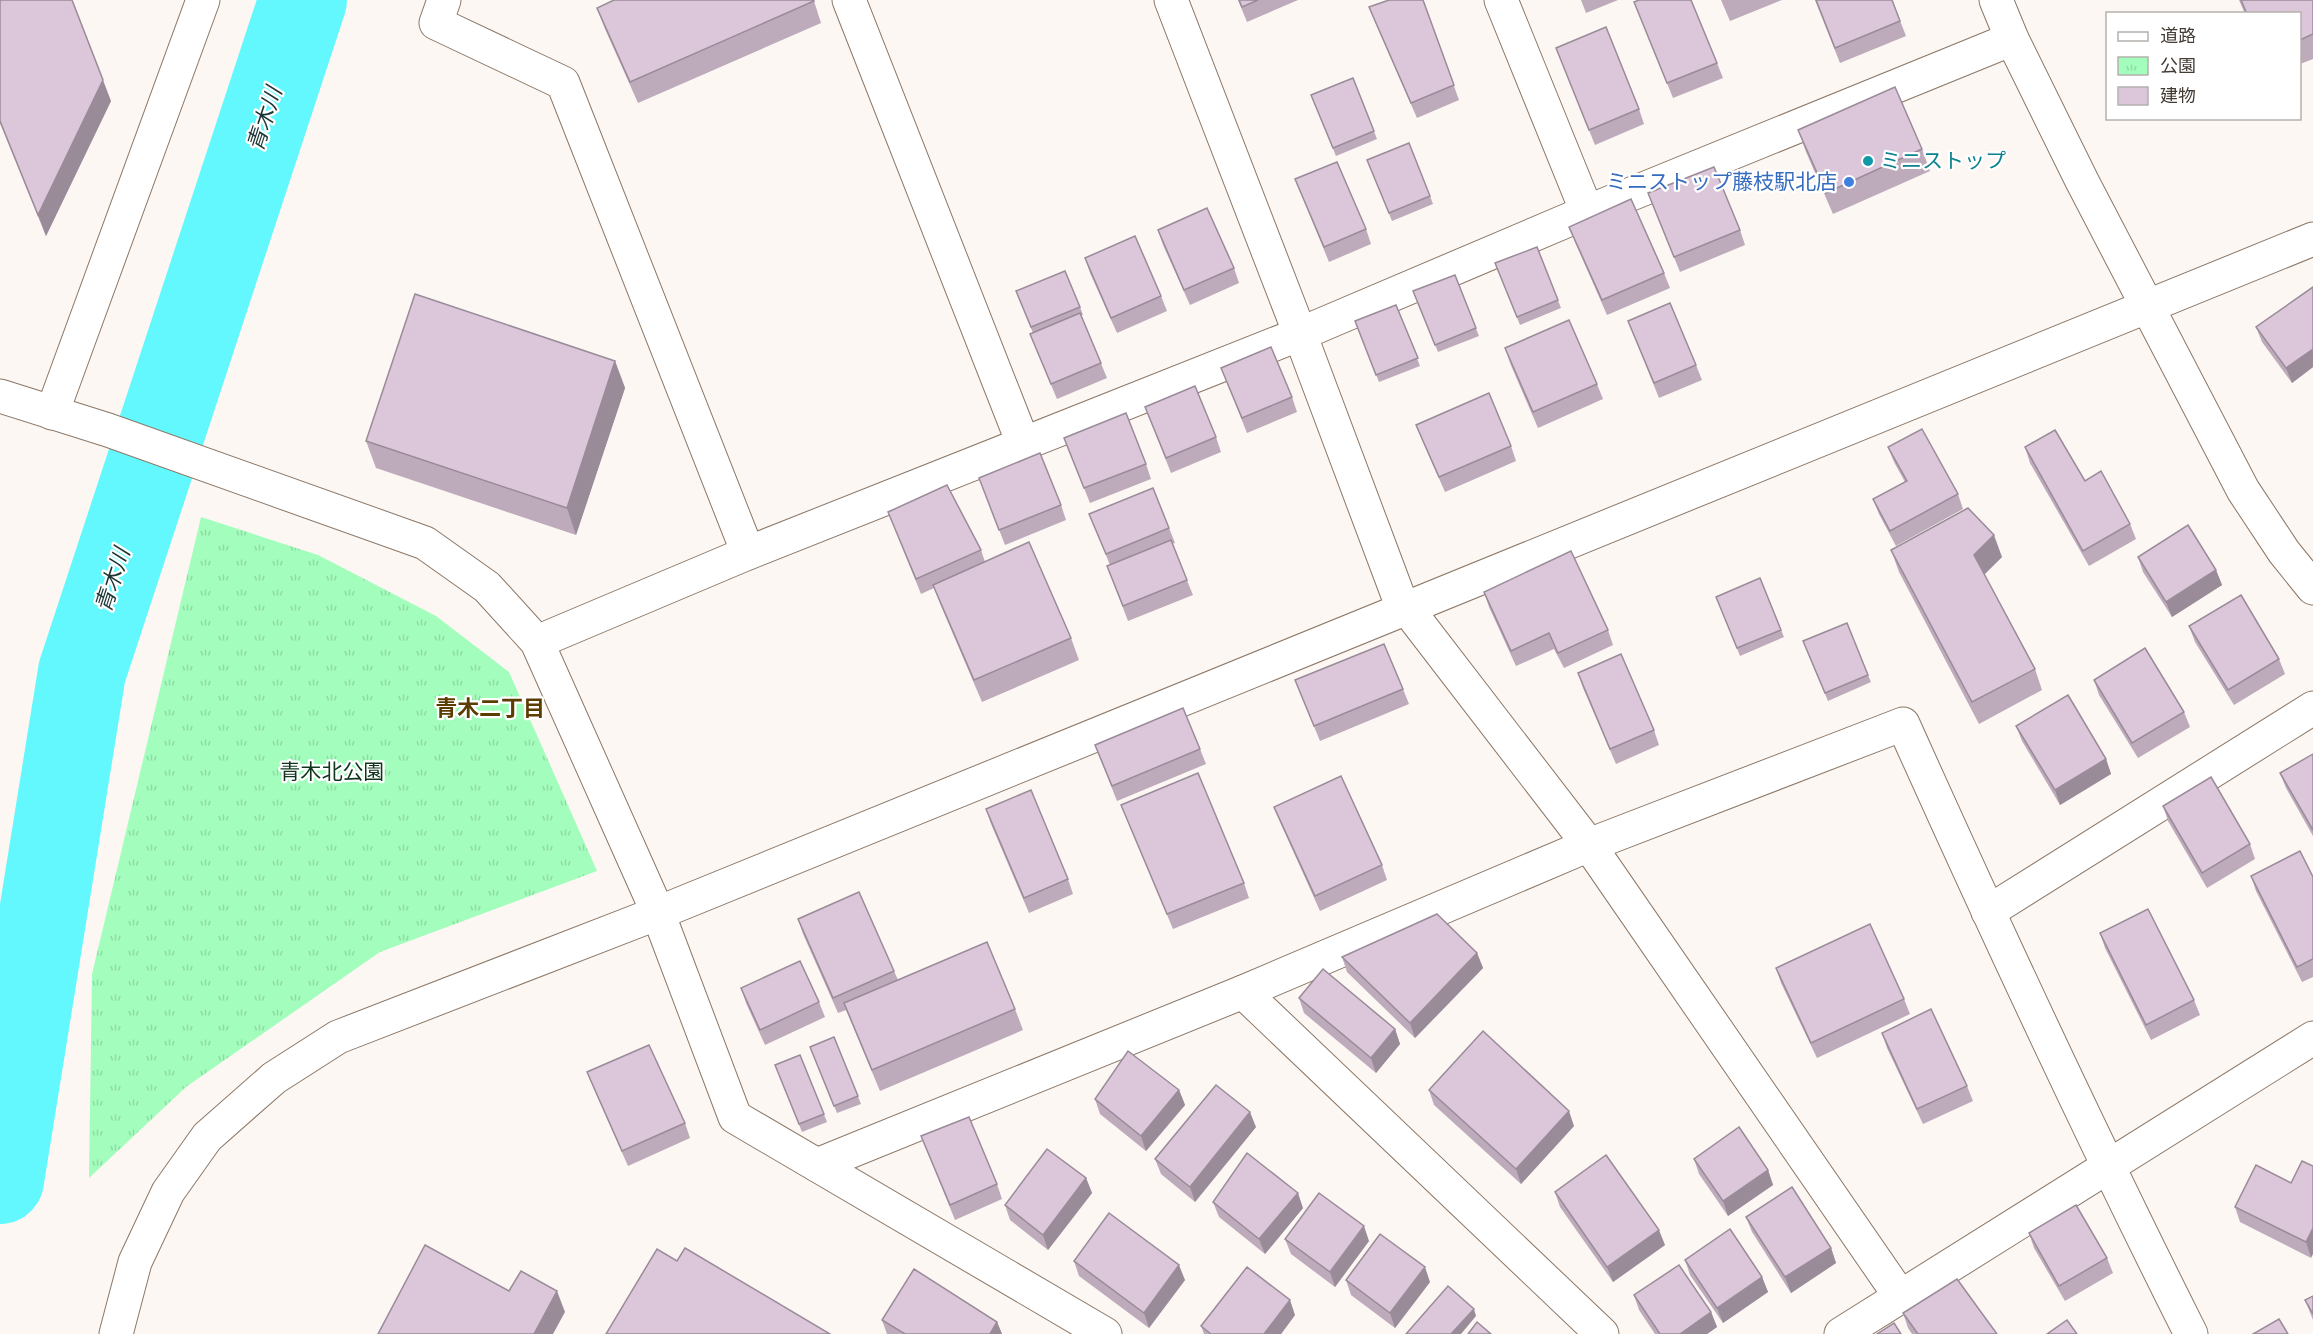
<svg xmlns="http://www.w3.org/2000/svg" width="2313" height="1334" viewBox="0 0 2313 1334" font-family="'Alegreya Sans','Noto Sans JP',sans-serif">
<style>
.park{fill:url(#park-tufts)}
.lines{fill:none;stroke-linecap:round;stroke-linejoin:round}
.river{stroke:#63f8fd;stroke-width:88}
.minor-casing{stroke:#8c7766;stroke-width:35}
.tertiary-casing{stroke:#8c7766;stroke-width:35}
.minor{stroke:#fff;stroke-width:33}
.tertiary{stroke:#fff;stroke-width:33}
.wall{fill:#bdaabb}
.shaded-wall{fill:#9a8b99}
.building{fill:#dcc6da;stroke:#9a8b99;stroke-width:1.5}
.culture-dot{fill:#0f9aa8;stroke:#fff;stroke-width:2}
.shop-dot{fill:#3f7fe0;stroke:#fff;stroke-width:2}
.labels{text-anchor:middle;stroke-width:4.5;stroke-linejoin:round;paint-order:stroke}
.culture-label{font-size:21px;fill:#0d838f;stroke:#fff;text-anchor:start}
.shop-label{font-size:21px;fill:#366cbe;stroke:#fff;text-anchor:end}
.park-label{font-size:21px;fill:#0f351d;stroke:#fff}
.water-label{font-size:22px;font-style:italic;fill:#1b3435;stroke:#fff}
.neighbourhood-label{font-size:22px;font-weight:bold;fill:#5b3d01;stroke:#fff}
</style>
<defs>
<pattern id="park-tufts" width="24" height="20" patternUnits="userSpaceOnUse" patternTransform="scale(1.5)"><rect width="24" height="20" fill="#a3febd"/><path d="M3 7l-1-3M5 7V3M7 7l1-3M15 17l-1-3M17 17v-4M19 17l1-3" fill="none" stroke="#8edba3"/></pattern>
</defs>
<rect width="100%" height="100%" fill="#fcf7f3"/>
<!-- park -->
<path class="park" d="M201,517L318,555L436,616L509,672L597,871L380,952L186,1087L89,1178L92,974Z"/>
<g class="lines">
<!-- river -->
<path class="river" d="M0,1180L82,672L303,0"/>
<!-- minor casing -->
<g class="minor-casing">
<g id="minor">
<path d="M444,0L436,23L563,83L748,553"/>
<path d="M849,0L1023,443"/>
<path d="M1171,0L1300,334L1399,598L1589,845L1900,1296"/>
<path d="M1501,0L1587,212"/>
<path d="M0,396L108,430L425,543L487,587L537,642L658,913L735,1117L1105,1334"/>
<path d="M52,413L203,0"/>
<path d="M537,642L748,553L1300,334L1587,212L2012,39"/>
<path d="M1988,912L2313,708"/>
<path d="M1243,992L1602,1334"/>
<path d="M817,1165L1243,992L1589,845L1903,724C1995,929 2090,1133 2191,1334"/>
<path d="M1841,1334L2313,1038"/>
</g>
</g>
<!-- tertiary casing -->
<g class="tertiary-casing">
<g id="tertiary">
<path d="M1996,0L2012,39L2082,181L2243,490L2284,552L2313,588"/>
<path d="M116,1334L135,1262L168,1192L207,1137L274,1078L338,1037L658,913L2313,239"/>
</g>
</g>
<!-- minor -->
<use href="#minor" class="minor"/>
<!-- tertiary -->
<use href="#tertiary" class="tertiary"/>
</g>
<!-- wall -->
<g class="wall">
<path d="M0,0L111,101L46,236L0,123Z"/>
<path d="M1238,0H1298L1247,22Z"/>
<path d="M1423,0L1459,100L1417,118L1375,22L1369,7Z"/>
<path d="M1581,0H1618L1586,13Z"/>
<path d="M1721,0H1782L1730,21Z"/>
<path d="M1815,0H1892L1906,36L1840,63Z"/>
<path d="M2239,0H2313V59L2300,64V14H2245Z"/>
<path d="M814,1L821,23L638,103L605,29L597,8Z"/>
<path d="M1634,2L1717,63L1723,78L1673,98Z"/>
<path d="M1556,48L1639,109L1644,124L1595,145Z"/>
<path d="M1353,78L1377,139L1336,156L1311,95Z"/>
<path d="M1798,130L1922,149L1930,171L1833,214L1806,152Z"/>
<path d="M1367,160L1430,196L1433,204L1392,221Z"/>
<path d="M1295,179L1366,229L1371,244L1329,262Z"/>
<path d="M1648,193L1740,230L1745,245L1680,272Z"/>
<path d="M1569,227L1664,273L1670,288L1607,315L1575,242Z"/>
<path d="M1158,230L1234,268L1239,283L1190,305L1163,245Z"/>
<path d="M1537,247L1561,308L1520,325L1495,263Z"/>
<path d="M1085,258L1161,296L1167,311L1117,333L1090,273Z"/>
<path d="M1455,275L1479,336L1438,352L1413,291Z"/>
<path d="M2313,287V367L2292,383L2262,342L2256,327Z"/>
<path d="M1016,291L1080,307L1083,315H1081L1107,378L1057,399L1036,349L1030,334L1033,333Z"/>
<path d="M1396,305L1420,366L1379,382L1355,321Z"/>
<path d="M1628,321L1696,365L1702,380L1659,398Z"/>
<path d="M1505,348L1597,384L1603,399L1538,428L1510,363Z"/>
<path d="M615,361L625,388L576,535L376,468L366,441Z"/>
<path d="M1221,368L1292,397L1297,412L1247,433Z"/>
<path d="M1145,407L1216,437L1221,452L1171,473Z"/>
<path d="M1416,425L1511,446L1516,461L1445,492L1422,440Z"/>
<path d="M1064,438L1146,464L1151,479L1090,503Z"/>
<path d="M1888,447L1958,494L1963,509L1896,546L1879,514L1873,499L1905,482L1894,462Z"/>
<path d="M2025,447L2085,481L2130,524L2136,539L2089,566L2030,463Z"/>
<path d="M979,478L1061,505L1066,520L1005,545Z"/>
<path d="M888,512L981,550L985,562L1071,638L1079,660L982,702L941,606L934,588L921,594Z"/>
<path d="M1089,514L1169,528L1175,543L1172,544L1193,595L1128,621L1107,566L1110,565Z"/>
<path d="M1891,550L2002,557L1984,574L2035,669L2042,690L1979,724L1899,572Z"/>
<path d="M2138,557L2216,570L2222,585L2172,617L2143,572Z"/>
<path d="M1484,592L1608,630L1613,645L1564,668L1554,649L1516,666L1489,607Z"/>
<path d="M1719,604L1781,630L1784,637L1740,656Z"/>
<path d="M2189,626L2279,659L2285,674L2234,705L2195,642Z"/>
<path d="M1806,649L1868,675L1871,682L1828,701Z"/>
<path d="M1578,673L1654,730L1659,745L1616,764L1583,688Z"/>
<path d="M1295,680L1403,689L1409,704L1320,741Z"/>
<path d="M2094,680L2184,712L2190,727L2138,758L2099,695Z"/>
<path d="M2016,726L2106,759L2111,774L2060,805L2022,741Z"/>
<path d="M1095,745L1200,749L1206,764L1117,801Z"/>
<path d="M2313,754V836L2286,788L2280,773Z"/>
<path d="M1121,805L1244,883L1249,898L1173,929Z"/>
<path d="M2163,806L2250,844L2255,859L2207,888L2168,821Z"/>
<path d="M1274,807L1382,865L1387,880L1320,911L1280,822Z"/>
<path d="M986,809L1068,879L1073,894L1029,913L991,824Z"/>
<path d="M2251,876L2313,877V977L2302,982L2256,891Z"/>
<path d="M798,919L894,971L898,980L1015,1009L1023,1030L880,1091L846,1010L838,1013L803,934Z"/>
<path d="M2100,933L2194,1000L2200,1015L2151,1040L2105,948Z"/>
<path d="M1477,953L1483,968L1415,1038L1347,972L1342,957Z"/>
<path d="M1776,968L1904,999L1910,1014L1817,1058L1781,983Z"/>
<path d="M741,988L819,1002L825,1017L765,1045L746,1003Z"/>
<path d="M1299,998L1395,1029L1400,1044L1376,1073L1304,1013Z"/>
<path d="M1882,1033L1967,1086L1973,1101L1923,1124L1887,1048Z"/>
<path d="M834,1037L861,1104L837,1113L810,1047Z"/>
<path d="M800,1055L827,1122L802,1132L775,1065Z"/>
<path d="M587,1072L685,1123L690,1138L628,1166L593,1087Z"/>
<path d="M1179,1090L1185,1105L1146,1151L1100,1114L1095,1099Z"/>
<path d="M1429,1090L1574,1126L1521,1184L1434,1105Z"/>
<path d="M1256,1127L1195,1202L1161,1174L1155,1159Z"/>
<path d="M921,1136L997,1184L1002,1199L955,1220Z"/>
<path d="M1694,1159L1768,1170L1773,1185L1728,1216L1699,1174Z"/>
<path d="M1086,1178L1092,1193L1048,1250L1010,1220L1005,1205Z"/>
<path d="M2291,1183L2311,1258L2240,1222L2235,1207Z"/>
<path d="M1555,1192L1665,1245L1613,1282L1560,1207Z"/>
<path d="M1213,1202L1303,1208L1265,1254L1219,1217Z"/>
<path d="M1746,1217L1831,1248L1836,1263L1791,1293L1752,1232Z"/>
<path d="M2029,1233L2107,1258L2113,1273L2065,1301L2034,1248Z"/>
<path d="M1285,1239L1369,1241L1335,1287L1291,1254Z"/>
<path d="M1685,1260L1762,1277L1768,1292L1723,1323L1690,1275Z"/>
<path d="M1074,1261L1185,1280L1149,1328L1079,1276Z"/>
<path d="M1346,1280L1430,1282L1395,1328L1351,1295Z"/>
<path d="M1634,1295L1711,1312L1717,1327L1707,1334H1655L1639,1310Z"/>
<path d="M2313,1296V1320L2305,1300Z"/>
<path d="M1903,1313L1997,1334H1912L1908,1328Z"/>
<path d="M1295,1315L1281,1334H1204L1201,1326Z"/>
<path d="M882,1320L997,1322L1002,1334H887Z"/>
</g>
<!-- shaded-wall -->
<g class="shaded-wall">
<path d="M103,80L111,101L46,236L38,215Z"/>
<path d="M2313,349V367L2292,383L2286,368Z"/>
<path d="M615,361L625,388L576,535L567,508Z"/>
<path d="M1994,535L2002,557L1982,577L1974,555Z"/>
<path d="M2216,570L2222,585L2172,617L2166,602Z"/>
<path d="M2106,759L2111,774L2060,805L2055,790Z"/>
<path d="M1477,953L1483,968L1415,1038L1410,1023Z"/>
<path d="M1395,1029L1400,1044L1376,1073L1371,1058Z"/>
<path d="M1179,1090L1185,1105L1146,1151L1141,1136Z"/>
<path d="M1569,1111L1574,1126L1521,1184L1516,1169Z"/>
<path d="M1250,1112L1256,1127L1195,1202L1190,1187Z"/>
<path d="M1768,1170L1773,1185L1728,1216L1723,1201Z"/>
<path d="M1086,1178L1092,1193L1048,1250L1043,1235Z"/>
<path d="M1298,1193L1303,1208L1265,1254L1259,1239Z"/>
<path d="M1364,1226L1369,1241L1335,1287L1330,1272Z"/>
<path d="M2313,1228V1254L2311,1258L2306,1242Z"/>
<path d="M1659,1230L1665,1245L1613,1282L1607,1267Z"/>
<path d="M1831,1248L1836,1263L1791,1293L1785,1277Z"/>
<path d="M1179,1265L1185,1280L1149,1328L1144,1313Z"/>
<path d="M1425,1267L1430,1282L1395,1328L1390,1313Z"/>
<path d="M1762,1277L1768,1292L1723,1323L1717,1308Z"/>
<path d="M557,1291L565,1312L553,1334H534Z"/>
<path d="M1290,1300L1295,1315L1281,1334H1264Z"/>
<path d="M1474,1309L1476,1316L1461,1334H1451Z"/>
<path d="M1711,1312L1717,1327L1707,1334H1680Z"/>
<path d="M997,1322L1002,1334H990Z"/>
</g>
<!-- building -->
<g class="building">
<path d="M0,0H72L103,80L38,215L0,121Z"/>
<path d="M614,0H813L814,1L630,82L597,8Z"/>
<path d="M1239,0H1258L1242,7Z"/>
<path d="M1389,0H1423L1454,85L1411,103L1369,7Z"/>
<path d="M1639,0H1691L1717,63L1667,83L1634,2Z"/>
<path d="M1816,0H1892L1900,21L1835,48Z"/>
<path d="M2241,0H2313V34L2300,40V14H2247Z"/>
<path d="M1606,27L1639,109L1589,130L1556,48Z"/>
<path d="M1353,78L1374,131L1333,148L1311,95Z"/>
<path d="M1895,87L1922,149L1826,193L1798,130Z"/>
<path d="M1409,143L1430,196L1389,213L1367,160Z"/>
<path d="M1337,162L1366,229L1324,247L1295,179Z"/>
<path d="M1714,167L1740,230L1674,257L1648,193Z"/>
<path d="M1631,199L1664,273L1602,300L1569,227Z"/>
<path d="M1207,208L1234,268L1184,290L1158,230Z"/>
<path d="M1135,236L1161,296L1111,318L1085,258Z"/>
<path d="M1537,247L1558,300L1517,317L1495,263Z"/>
<path d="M1065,271L1080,307L1031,327L1016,291Z"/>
<path d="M1455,275L1476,328L1435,345L1413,291Z"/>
<path d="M2313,287V349L2286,368L2256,327Z"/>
<path d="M415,294L615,361L567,508L366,441Z"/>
<path d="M1670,303L1696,365L1654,383L1628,321Z"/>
<path d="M1396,305L1418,358L1376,375L1355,321Z"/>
<path d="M1080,313L1101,363L1051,384L1030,334Z"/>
<path d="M1569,320L1597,384L1533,412L1505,348Z"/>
<path d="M1271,347L1292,397L1242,418L1221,368Z"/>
<path d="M1195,386L1216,437L1166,458L1145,407Z"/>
<path d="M1489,393L1511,446L1439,477L1416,425Z"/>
<path d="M1126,413L1146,464L1084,488L1064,438Z"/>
<path d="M1922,429L1958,494L1890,531L1873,499L1907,481L1888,447Z"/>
<path d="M2055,430L2085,481L2101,471L2130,524L2083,551L2025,447Z"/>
<path d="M1040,453L1061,505L999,530L979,478Z"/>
<path d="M947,485L981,550L916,579L888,512Z"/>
<path d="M1153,488L1169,528L1106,554L1089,514Z"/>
<path d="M1968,508L1994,535L1974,555L2035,669L1972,702L1891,550Z"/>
<path d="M2188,525L2216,570L2166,602L2138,557Z"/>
<path d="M1171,540L1187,580L1123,606L1107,566Z"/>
<path d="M1029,542L1071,638L974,680L933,585Z"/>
<path d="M1571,551L1608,630L1558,653L1549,633L1511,651L1484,592Z"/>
<path d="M1760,578L1781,630L1737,648L1716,597Z"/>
<path d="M2241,595L2279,659L2228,690L2189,626Z"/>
<path d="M1847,623L1868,675L1825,693L1803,641Z"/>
<path d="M1384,644L1403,689L1314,726L1295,680Z"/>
<path d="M2145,648L2184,712L2132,743L2094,680Z"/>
<path d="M1621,654L1654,730L1610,749L1578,673Z"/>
<path d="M2068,695L2106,759L2055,790L2016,726Z"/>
<path d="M1183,708L1200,749L1112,786L1095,745Z"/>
<path d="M2313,754V830L2280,773Z"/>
<path d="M1198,773L1244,883L1167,914L1121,805Z"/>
<path d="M1341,776L1382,865L1315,896L1274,807Z"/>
<path d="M2211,777L2250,844L2202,873L2163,806Z"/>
<path d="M1031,790L1068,879L1024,898L986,809Z"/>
<path d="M2300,851L2313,877V959L2297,967L2251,876Z"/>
<path d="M859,892L894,971L833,998L798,919Z"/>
<path d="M2148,909L2194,1000L2146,1025L2100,933Z"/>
<path d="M1437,914L1477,953L1410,1023L1342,957Z"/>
<path d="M1870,924L1904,999L1811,1043L1776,968Z"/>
<path d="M987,942L1015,1009L872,1070L844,1003Z"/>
<path d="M800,961L819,1002L760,1030L741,988Z"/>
<path d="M1323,969L1395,1029L1371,1058L1299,998Z"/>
<path d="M1931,1009L1967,1086L1917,1109L1882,1033Z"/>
<path d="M1483,1031L1569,1111L1516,1169L1429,1090Z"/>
<path d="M834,1037L858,1096L834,1106L810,1047Z"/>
<path d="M649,1045L685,1123L622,1151L587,1072Z"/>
<path d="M1128,1051L1179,1090L1141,1136L1095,1099Z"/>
<path d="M800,1055L824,1114L799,1124L775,1065Z"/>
<path d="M1216,1085L1250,1112L1190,1187L1155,1159Z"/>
<path d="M969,1117L997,1184L950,1205L921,1136Z"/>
<path d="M1739,1127L1768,1170L1723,1201L1694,1159Z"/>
<path d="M1047,1149L1086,1178L1043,1235L1005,1205Z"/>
<path d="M1247,1153L1298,1193L1259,1239L1213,1202Z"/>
<path d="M1606,1155L1659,1230L1607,1267L1555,1192Z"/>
<path d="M2302,1161L2313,1166V1228L2306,1242L2235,1207L2256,1165L2291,1183Z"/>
<path d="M1792,1187L1831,1248L1785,1277L1746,1217Z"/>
<path d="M1319,1193L1364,1226L1330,1272L1285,1239Z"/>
<path d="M2076,1205L2107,1258L2059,1286L2029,1233Z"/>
<path d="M1109,1213L1179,1265L1144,1313L1074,1261Z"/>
<path d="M1730,1229L1762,1277L1717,1308L1685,1260Z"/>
<path d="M1380,1234L1425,1267L1390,1313L1346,1280Z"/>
<path d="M425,1245L509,1291L521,1271L557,1291L534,1334H378Z"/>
<path d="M685,1248L830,1334H606L657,1249L677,1261Z"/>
<path d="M1679,1265L1711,1312L1680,1334H1660L1634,1295Z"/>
<path d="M1247,1267L1290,1300L1264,1334H1211L1201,1326Z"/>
<path d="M914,1269L997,1322L990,1334H905L882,1320Z"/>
<path d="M1957,1279L1997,1334H1918L1903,1313Z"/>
<path d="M1448,1286L1474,1309L1451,1334H1406Z"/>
<path d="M2313,1296V1314L2305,1300Z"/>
<path d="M2279,1319L2288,1334H2253Z"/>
<path d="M2067,1320L2077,1334H2047Z"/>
<path d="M1477,1322L1491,1334H1468Z"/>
<path d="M1894,1323L1901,1334H1877Z"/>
</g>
<!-- markers -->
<circle class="culture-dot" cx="1868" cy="161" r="6"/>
<circle class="shop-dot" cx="1849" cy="182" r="6"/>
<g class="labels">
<!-- culture labels -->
<g class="culture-label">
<text x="1880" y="168">ミニストップ</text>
</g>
<!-- shop labels -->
<g class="shop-label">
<text x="1837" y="189">ミニストップ藤枝駅北店</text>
</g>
<!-- park labels -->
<g class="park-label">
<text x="332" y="779">青木北公園</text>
</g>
<!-- water labels -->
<g class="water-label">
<text transform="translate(264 119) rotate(-72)" y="8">青木川</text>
<text transform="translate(112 580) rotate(-72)" y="8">青木川</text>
</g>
<!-- neighbourhood labels -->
<g class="neighbourhood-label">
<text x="490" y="716">青木二丁目</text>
</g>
</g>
<!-- legend -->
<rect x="2106" y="12" width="195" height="108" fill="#ffffff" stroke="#b4b1ad" stroke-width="1.5"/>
<rect x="2118" y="32" width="30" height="9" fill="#ffffff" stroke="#b4b1ad" stroke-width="1.5"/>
<text x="2160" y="42" font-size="18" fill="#443b33">道路</text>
<rect x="2118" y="57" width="30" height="18" fill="url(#park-tufts)" stroke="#b4b1ad" stroke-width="1.5"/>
<text x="2160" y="72" font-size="18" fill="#443b33">公園</text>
<rect x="2118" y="87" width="30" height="18" fill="#dcc6da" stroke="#b4b1ad" stroke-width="1.5"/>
<text x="2160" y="102" font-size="18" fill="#443b33">建物</text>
</svg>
